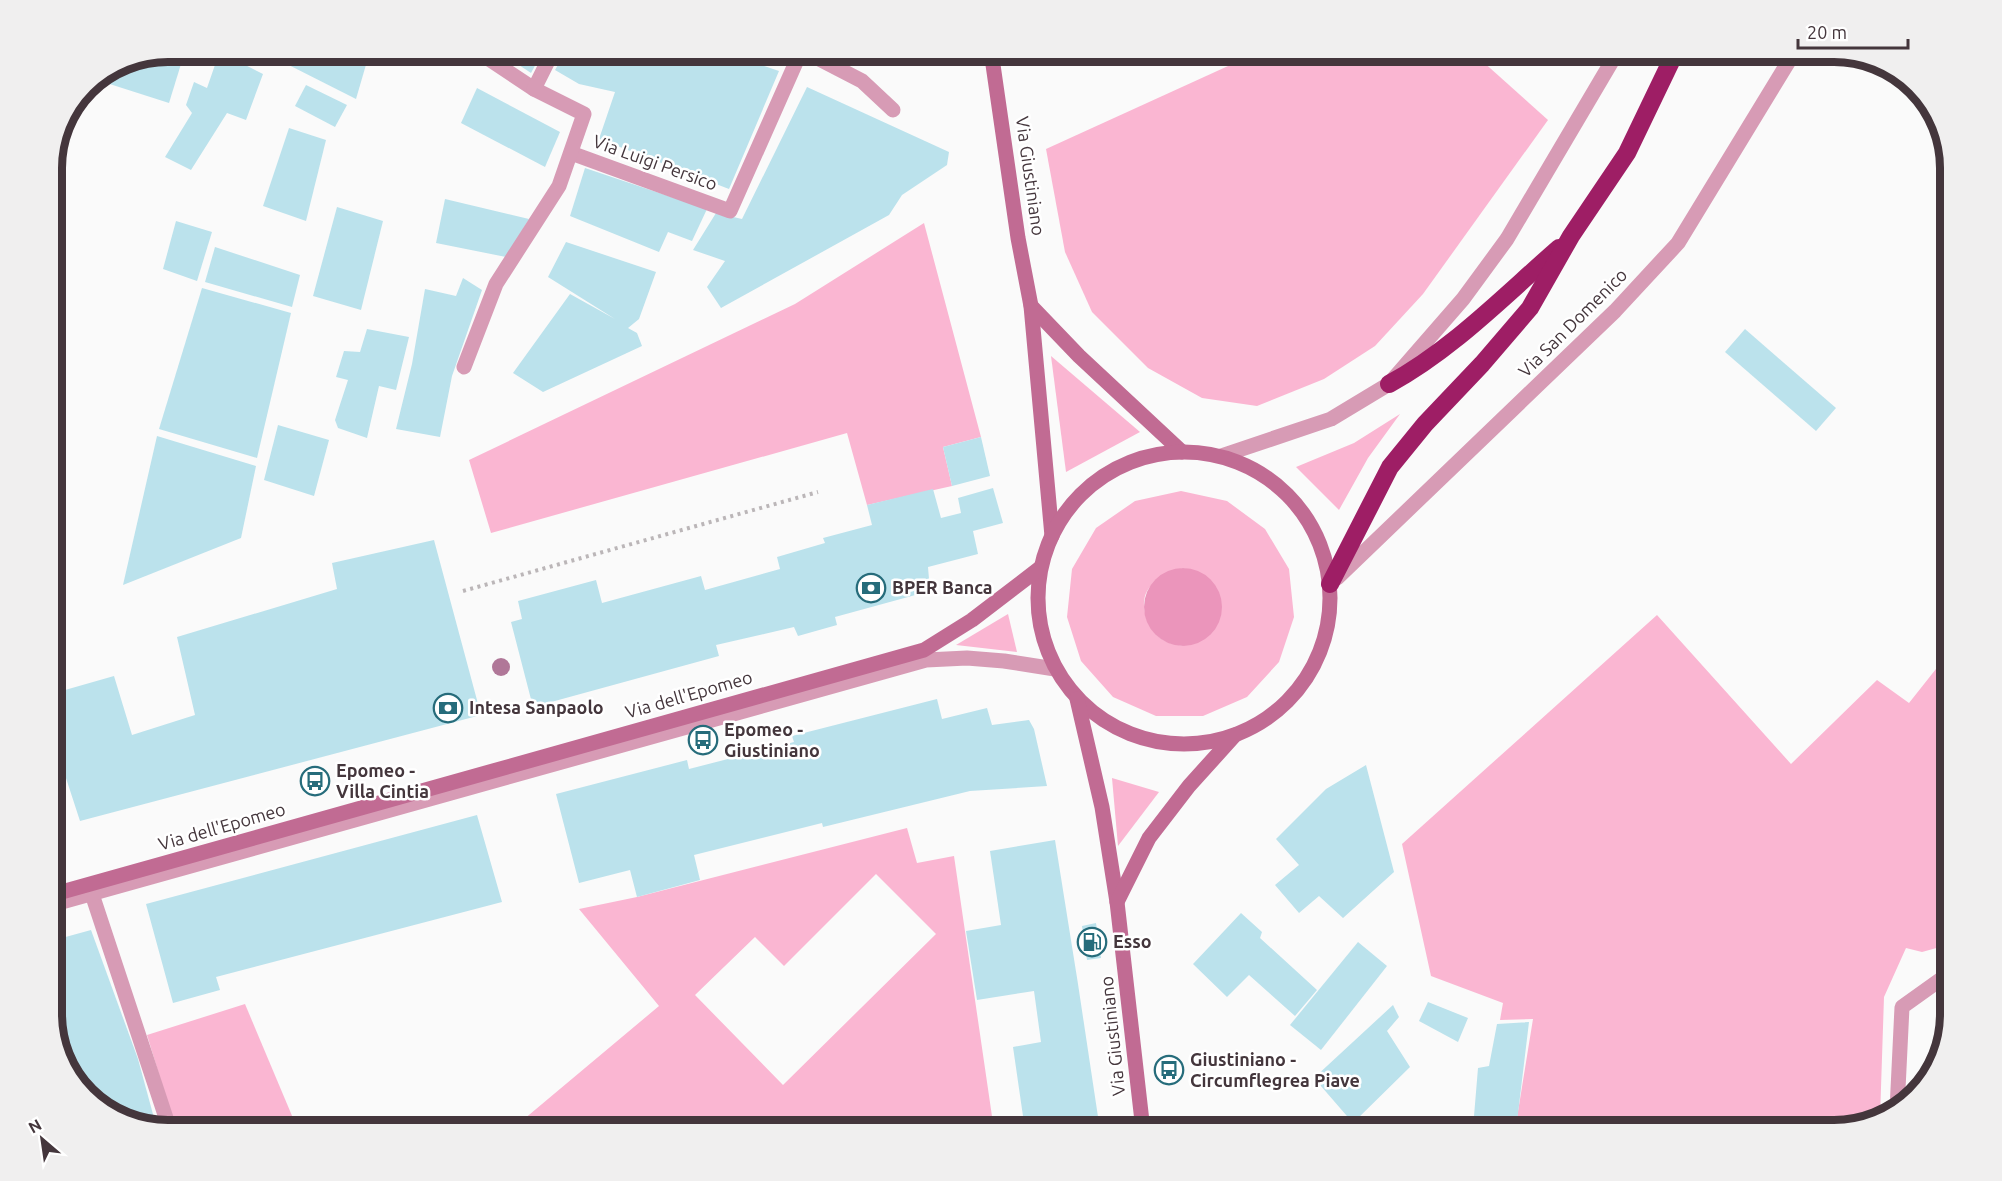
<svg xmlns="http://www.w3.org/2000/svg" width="2002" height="1181" viewBox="0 0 2002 1181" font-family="Ubuntu,sans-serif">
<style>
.green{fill:#fab6d2;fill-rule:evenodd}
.water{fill:#eb95bb}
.building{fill:#bbe2ec}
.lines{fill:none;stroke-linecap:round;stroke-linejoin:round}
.path{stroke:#bbb6b8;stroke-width:4;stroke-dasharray:3 4.5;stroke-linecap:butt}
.lane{stroke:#d79bb5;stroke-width:15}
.street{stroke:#d79bb5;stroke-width:15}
.secondary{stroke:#c16b93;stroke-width:15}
.highway{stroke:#9e1e65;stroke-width:18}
.tree{fill:#b07798}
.labels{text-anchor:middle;stroke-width:5;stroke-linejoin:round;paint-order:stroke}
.street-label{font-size:18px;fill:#44363c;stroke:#fff}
.poi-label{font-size:18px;font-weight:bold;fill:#44363c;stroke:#fff;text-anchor:start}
.rim{fill:none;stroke:#44363c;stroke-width:8}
</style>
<rect width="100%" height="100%" fill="#fafafa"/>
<!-- green -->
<g class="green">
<path d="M1261,51H1471L1548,120L1423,294L1375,346L1324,379L1257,406L1202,398L1148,368L1092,312L1065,252L1046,149Z"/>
<path d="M924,223L981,437L943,447L952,486L867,505L847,433L491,533L469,460L795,304Z"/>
<path d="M1051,356L1140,432L1066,472Z"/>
<path d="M1400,414L1368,458L1339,510L1296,467L1354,443Z"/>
<path d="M1181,491L1227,501L1265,529L1289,569L1294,617L1279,662L1247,697L1203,716H1156L1113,697L1081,661L1067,617L1072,569L1096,528L1135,501ZM1182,568C1203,571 1214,580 1221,600L1183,646C1174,644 1167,643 1160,638C1147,629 1137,601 1150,587C1157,579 1173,573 1182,568Z"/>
<path d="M1008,614L1017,652L956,645Z"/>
<path d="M1657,615L1791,764L1877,680L1909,703L1951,650V944L1922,952L1906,948L1884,997L1880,1118L1835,1130H1515L1533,1019L1500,1020L1503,1003L1431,976L1402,844Z"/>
<path d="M1112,778L1159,792L1118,846Z"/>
<path d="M907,828L917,863L954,856L994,1130H511L659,1006L579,909L637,897ZM876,874L936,934L783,1085L695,995L755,937L784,966Z"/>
<path d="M245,1004L298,1130H176L147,1035Z"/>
</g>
<!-- water -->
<circle class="water" cx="1183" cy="607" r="39"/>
<!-- building -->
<g class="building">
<path d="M167,51H185L169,103L94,79L123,60Z"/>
<path d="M268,51H370L356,99L267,54Z"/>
<path d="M498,51H543L531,73Z"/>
<path d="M566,51H721L779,71L729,189L599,139L615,92L579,84L555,70Z"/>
<path d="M1078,51H1109L1083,63Z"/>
<path d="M222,53L263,74L246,120L227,113L191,170L165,157L192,113L186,105L194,82L207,88L216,62Z"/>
<path d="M306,85L347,105L335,127L295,106Z"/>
<path d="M807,87L949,152L947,165L902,195L889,215L721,308L707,287L725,261L693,250L716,213L742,219Z"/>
<path d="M477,88L560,132L545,167L461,123Z"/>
<path d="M289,128L326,140L306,221L263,206Z"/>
<path d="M585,168L707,209L692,241L668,232L659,252L570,216Z"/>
<path d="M445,199L529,219L506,257L436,243Z"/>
<path d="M337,207L383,221L361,310L313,296Z"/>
<path d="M176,221L212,232L197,281L163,269Z"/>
<path d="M566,242L656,272L639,319L628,328L637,333L642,346L543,392L513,373L570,294L615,319L548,277Z"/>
<path d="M215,247L300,275L292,307L205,282Z"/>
<path d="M463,278L482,290L452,376L440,437L396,429L412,364L425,289L456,296Z"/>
<path d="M202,288L291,313L257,458L159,429Z"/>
<path d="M367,329L409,337L396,390L379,386L367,438L338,428L335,420L348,380L336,377L344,351L360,352Z"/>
<path d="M1745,329L1836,408L1816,431L1725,352Z"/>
<path d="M278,425L329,440L314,496L264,480Z"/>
<path d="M157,436L256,466L241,538L123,585Z"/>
<path d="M981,437L990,476L952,486L943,447Z"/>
<path d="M993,488L1003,523L973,531L978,554L928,567L930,591L835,617L837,625L798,636L794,627L716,645L719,656L533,707L511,622L522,619L518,601L596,580L602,603L701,576L705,590L780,569L777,557L825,543L823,538L872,525L867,505L933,489L941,518L961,513L958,498Z"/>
<path d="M434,540L481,715L80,821L51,732V694L114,676L132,735L195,715L177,637L337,589L332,563Z"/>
<path d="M937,699L942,719L987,708L992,725L1029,720L1034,729L1047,786L970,791L823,827L822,823L694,855L700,880L637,897L630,870L579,883L556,794L687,760L689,769L794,742L792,736Z"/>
<path d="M1366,765L1394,872L1343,918L1319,896L1299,913L1275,885L1299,865L1276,839L1326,789Z"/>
<path d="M477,815L502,902L216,977L220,990L173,1003L146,904Z"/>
<path d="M1055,840L1078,984L1100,1130H1025L1013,1047L1041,1042L1034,991L977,1000L966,931L1001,925L990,851Z"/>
<path d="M1241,913L1262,932L1260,938L1317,990L1295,1016L1249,975L1227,997L1193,964Z"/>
<path d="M1096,923L1101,958L1087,960L1082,926Z"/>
<path d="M91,930L138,1059L154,1118L136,1122L109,1114L67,1072L51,1021V941Z"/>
<path d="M1358,942L1387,966L1321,1050L1290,1025Z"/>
<path d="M1428,1002L1468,1018L1458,1042L1419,1021Z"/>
<path d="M1393,1005L1399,1017L1387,1031L1410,1067L1353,1123L1314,1078Z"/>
<path d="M1529,1022L1516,1130H1482L1473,1128L1478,1068L1489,1066L1497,1024Z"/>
</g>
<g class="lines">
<!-- path -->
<path class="path" d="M463,591L818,492"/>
<!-- lane -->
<g class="lane">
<path d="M477,51L534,89"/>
<path d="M804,51L862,81L893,110"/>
<path d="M571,153L730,211L801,51"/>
<path d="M464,367L496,284L559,186L584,114L534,89L553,51"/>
<path d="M89,885L170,1130"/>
<path d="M51,905L926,660L967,658L1004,661L1055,669"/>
<path d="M1897,1110L1902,1007L1951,972"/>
</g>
<!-- street -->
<g class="street">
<path d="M1221,456L1331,419L1389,384L1463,299L1507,239L1618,51"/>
<path d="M1337,578L1615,311L1678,243L1795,51"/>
</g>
<!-- secondary -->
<g class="secondary">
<path d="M991,51L1018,238L1031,306L1052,536"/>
<path d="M1031,306L1079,356L1182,452"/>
<circle cx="1184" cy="598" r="146"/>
<path d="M1077,699L1102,807L1117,902L1143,1130"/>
<path d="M51,895L924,650L972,620L1040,568"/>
<path d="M1117,902L1149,838L1189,786L1235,735"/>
</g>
<!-- highway -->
<g class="highway">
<path d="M1389,384C1453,349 1505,295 1559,248"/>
<path d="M1330,584L1390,467L1425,424L1482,364L1530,308L1571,236L1627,153L1676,51"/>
</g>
</g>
<!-- trees -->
<circle class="tree" cx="501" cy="667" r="9"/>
<!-- icons -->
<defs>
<g id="bank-ring" transform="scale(1.5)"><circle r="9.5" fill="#fff" stroke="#266c7b" stroke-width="1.5"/><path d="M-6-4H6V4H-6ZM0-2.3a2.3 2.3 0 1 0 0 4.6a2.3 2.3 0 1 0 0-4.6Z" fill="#266c7b"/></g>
<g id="bus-ring" transform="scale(1.5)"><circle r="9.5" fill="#fff" stroke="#266c7b" stroke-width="1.5"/><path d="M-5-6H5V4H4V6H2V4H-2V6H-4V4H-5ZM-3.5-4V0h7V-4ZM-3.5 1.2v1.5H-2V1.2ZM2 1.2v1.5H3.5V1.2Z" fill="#266c7b"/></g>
<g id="fuel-ring" transform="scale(1.5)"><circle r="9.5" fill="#fff" stroke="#266c7b" stroke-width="1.5"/><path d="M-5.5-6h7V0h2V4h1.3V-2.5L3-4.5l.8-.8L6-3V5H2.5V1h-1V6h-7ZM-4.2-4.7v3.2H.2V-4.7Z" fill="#266c7b"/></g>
</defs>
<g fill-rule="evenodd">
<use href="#bank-ring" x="871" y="588"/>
<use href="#bank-ring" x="448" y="708"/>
<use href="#bus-ring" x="703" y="740"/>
<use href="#bus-ring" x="315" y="781"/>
<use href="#fuel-ring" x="1092" y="942"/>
<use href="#bus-ring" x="1169" y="1070"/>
</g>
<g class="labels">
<!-- street labels -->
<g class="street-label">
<text transform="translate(655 163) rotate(20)" y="6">Via Luigi Persico</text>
<text transform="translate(1030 176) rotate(82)" y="6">Via Giustiniano</text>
<text transform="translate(1573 323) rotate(-45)" y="6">Via San Domenico</text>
<text transform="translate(689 695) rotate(-16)" y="6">Via dell'Epomeo</text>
<text transform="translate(222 827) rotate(-16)" y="6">Via dell'Epomeo</text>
<text transform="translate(1113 1036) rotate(-96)" y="6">Via Giustiniano</text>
</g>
<!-- poi labels -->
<g class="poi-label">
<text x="892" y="594">BPER Banca</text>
<text x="469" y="714">Intesa Sanpaolo</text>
<text x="724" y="736">Epomeo -<tspan x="724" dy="21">Giustiniano</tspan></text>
<text x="336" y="777">Epomeo -<tspan x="336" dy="21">Villa Cintia</tspan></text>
<text x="1113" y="948">Esso</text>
<text x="1190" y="1066">Giustiniano -<tspan x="1190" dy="21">Circumflegrea Piave</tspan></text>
</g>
</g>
<!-- crop -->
<path d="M0 0H2002V1181H0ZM168 62H1834A106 106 0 0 1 1940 168V1014A106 106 0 0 1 1834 1120H168A106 106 0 0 1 62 1014V168A106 106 0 0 1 168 62Z" fill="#f0efef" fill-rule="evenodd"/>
<path class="rim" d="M168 62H1834A106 106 0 0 1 1940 168V1014A106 106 0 0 1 1834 1120H168A106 106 0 0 1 62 1014V168A106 106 0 0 1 168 62Z"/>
<!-- north arrow -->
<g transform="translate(42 1139) rotate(331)" stroke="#ffffff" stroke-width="4.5" paint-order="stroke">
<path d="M0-4.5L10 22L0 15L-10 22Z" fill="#44363c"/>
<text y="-9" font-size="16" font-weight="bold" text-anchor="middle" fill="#44363c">N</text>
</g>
<!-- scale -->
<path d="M1798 39v9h110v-9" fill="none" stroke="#44363c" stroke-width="3"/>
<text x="1807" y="39" font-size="18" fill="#44363c" stroke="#ffffff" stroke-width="4.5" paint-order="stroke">20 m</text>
</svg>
